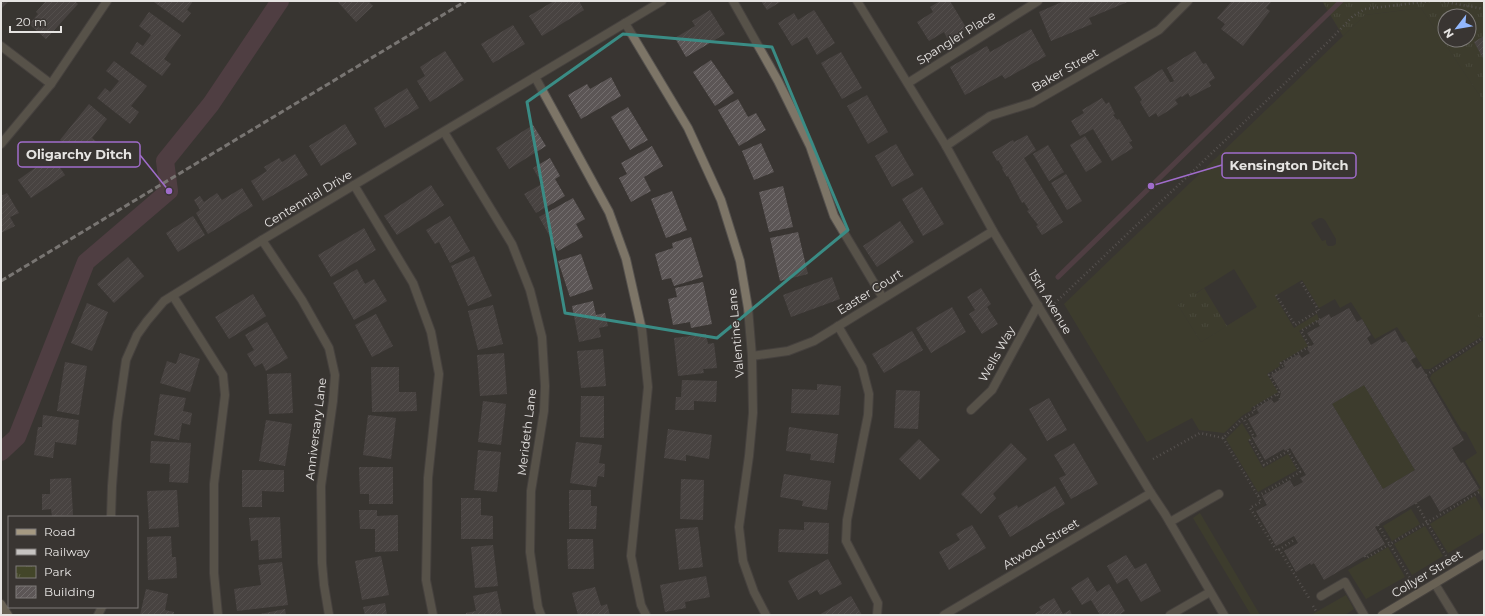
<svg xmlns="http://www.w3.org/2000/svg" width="1485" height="616" viewBox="0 0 1485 616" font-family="Montserrat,sans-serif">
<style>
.grass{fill:#434629;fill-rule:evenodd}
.park{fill:url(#park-tufts);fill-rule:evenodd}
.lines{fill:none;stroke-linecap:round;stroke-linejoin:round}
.stream{stroke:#6b4957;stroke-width:5}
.canal{stroke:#6b4957;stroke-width:18}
.building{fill:url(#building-hatch);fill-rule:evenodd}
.lane-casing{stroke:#55514e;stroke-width:10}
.street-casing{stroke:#55514e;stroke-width:10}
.secondary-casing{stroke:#55514e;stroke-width:10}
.path{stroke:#777371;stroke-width:2.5;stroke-dasharray:1 3;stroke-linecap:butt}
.lane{stroke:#7d7567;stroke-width:8}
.street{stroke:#7d7567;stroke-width:8}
.secondary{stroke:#a59982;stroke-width:8}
.rail{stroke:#c6c3c1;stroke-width:3;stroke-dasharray:6 3;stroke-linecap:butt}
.marked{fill:none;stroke:#3a8c85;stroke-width:3;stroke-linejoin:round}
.labels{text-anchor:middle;stroke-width:3.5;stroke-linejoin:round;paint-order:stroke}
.street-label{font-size:12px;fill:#e6e4e2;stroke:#393532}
.leader{fill:none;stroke:#a06ccb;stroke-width:1.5}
.callout-dot{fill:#a06ccb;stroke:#393532;stroke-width:1.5}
.callout{fill:#393532;stroke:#a06ccb;stroke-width:1.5}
.callout-label{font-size:13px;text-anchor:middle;font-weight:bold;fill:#e6e4e2}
</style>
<defs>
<pattern id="park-tufts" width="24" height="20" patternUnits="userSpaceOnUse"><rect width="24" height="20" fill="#434629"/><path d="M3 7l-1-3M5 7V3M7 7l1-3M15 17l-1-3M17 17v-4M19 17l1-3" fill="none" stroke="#5e6148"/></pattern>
<pattern id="building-hatch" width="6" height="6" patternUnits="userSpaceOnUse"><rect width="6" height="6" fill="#5c5656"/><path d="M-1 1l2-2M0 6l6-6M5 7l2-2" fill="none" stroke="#736e6e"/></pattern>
</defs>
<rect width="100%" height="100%" fill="#393532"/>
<!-- grass -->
<g class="grass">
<path d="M1421,8L1484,102V306L1474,324L1484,330V335L1430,369H1424L1397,327L1375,339L1351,302L1340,308L1335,299L1319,308L1302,280L1275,296L1294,328L1317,314L1319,319L1299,331L1308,346L1279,363L1280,366L1267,374L1278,392L1251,408L1252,410L1243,415L1224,433L1199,430L1192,418L1147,442L1064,304L1365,15ZM1319,218H1322L1325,220L1336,239V244L1333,246H1328L1326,243V240L1322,241L1311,223ZM1234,269L1257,307L1201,342L1178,305L1195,291L1196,293Z"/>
<path d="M1484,340V501L1477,490L1481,488L1465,461L1477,453L1466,432L1462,431L1430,378L1432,374Z"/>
<path d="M1364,385L1415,470L1383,489L1332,404Z"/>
<path d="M1242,423L1251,438L1248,441L1263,468L1288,454L1297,470L1258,492L1226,439Z"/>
<path d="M1475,496L1484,513V532L1448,553L1430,524Z"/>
<path d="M1411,509L1420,524L1392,541L1383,526Z"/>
<path d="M1200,513L1260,615H1251L1193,518Z"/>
<path d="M1425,526L1443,556L1412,575L1394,544Z"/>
<path d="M1388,547L1405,577L1366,599L1348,570Z"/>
<path d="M1346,595L1354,609L1345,615H1311Z"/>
</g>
<!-- park -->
<g class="park">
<path d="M1322,1H1484V102L1421,8L1365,15L1343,36ZM1445,16H1469V40H1445Z"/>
<path d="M1204,288L1227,326L1201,342L1178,305L1183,301L1182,299L1195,291L1197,293Z"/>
<path d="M1484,306V330L1473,324Z"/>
</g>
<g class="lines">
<!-- stream -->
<path class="stream" d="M1058,277L1341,1"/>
<!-- canal -->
<path class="canal" d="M1,452L17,437L86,262L169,191L165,161L211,104L280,1"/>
</g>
<!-- building -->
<g class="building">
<path d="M1,1H9L2,8Z"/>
<path d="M46,1H75L78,4L46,39L29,24L38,14L36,12Z"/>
<path d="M155,1H193L187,10L191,13L183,23L154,2Z"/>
<path d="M337,1H368L373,6L356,22Z"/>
<path d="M554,1H579L584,10L542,36L529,16Z"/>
<path d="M761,1H782L767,10Z"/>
<path d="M940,1H950L967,29L948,40L944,32L929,41L917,22L933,12L930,7Z"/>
<path d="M1064,1H1130L1089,18L1092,24L1051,41L1039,12Z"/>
<path d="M1232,1H1272L1266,8L1270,11L1243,46L1221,29L1225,24L1217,18Z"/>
<path d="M710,10L725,34L686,57L675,38L695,26L692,21Z"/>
<path d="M814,10L835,43L817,55L807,37L792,46L778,23L794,13L798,20Z"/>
<path d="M149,12L181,35L164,59L171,64L162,76L130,53L137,42L143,46L151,35L139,26Z"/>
<path d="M513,25L525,44L493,63L481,44Z"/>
<path d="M1031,29L1046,56L1005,79L1002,75L965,95L950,67L987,46L990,52Z"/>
<path d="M1484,36V60L1474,42Z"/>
<path d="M445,51L464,80L430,102L417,81L425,76L420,67Z"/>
<path d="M1195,51L1203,64L1206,63L1215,78L1209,82L1211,86L1190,97L1188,93L1182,97L1181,96L1175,100L1178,104L1168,111L1158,117L1156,113L1149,117L1140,102L1142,100L1134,87L1162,69L1170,82H1172L1174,81L1167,68Z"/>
<path d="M841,52L862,88L842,99L821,63Z"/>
<path d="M711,60L734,93L715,106L693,72Z"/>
<path d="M114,61L147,86L131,106L139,112L130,124L97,98L105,88L110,92L119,81L106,71Z"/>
<path d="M611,77L621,96L581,119L568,95L587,84L590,89Z"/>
<path d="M407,88L419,108L385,128L374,108Z"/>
<path d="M867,95L888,132L868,144L847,106Z"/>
<path d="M1102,98L1106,104L1109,102L1115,114L1113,115L1117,120L1119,119L1132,141L1129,142L1133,148L1112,161L1093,129L1080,136L1071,121L1084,113L1082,110Z"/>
<path d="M738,99L748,117L756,113L766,130L739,146L718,110Z"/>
<path d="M89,104L107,119L92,138L98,143L85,160L60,140Z"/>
<path d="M628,107L648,140L630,150L611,117Z"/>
<path d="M345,124L357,144L321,166L309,146Z"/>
<path d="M533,125L546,146L509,169L496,148Z"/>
<path d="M1027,135L1036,150L1024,158L1063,222L1042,235L1036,226L1038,225L1027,211L1029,210L1024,202L1022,203L1008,176L1007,177L1002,169L1003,168L998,160L997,161L992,152L1013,140L1014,142Z"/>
<path d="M1085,136L1102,162L1086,172L1070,145Z"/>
<path d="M761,143L774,172L754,180L742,151Z"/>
<path d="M896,144L914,175L892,187L875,156Z"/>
<path d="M1048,145L1064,172L1049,181L1033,154Z"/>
<path d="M652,146L663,166L644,177L651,191L631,202L619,178L627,174L621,163Z"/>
<path d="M295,154L308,175L263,201L251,181L267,171L264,167L279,158L282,162Z"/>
<path d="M52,156L65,175L31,198L18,180Z"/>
<path d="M550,158L560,176L555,179L565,196L536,213L524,194L542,184L533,168Z"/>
<path d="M1066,174L1082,201L1067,210L1051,183Z"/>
<path d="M431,185L444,205L397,235L384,216Z"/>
<path d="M783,186L793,227L769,232L759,192Z"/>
<path d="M922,187L944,224L923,236L902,199Z"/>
<path d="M242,188L253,206L208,234L196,213L200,210L194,200L200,196L204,202L217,193L222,200Z"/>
<path d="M672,191L687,230L666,238L651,199Z"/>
<path d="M7,193L19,213L10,217L15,226L1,233V196Z"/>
<path d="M573,198L585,219L576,224L583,237L558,251L539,217Z"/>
<path d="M193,216L205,235L178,252L166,233Z"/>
<path d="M450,216L470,251L450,263L439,242L435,244L426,230Z"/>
<path d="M900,221L914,242L877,267L863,246Z"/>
<path d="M364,228L376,250L331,277L318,255Z"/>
<path d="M798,232L808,274L780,281L770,238Z"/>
<path d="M691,237L703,277L674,286L671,278L662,280L655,254L673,248L672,243Z"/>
<path d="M581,254L593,289L570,297L558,261Z"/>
<path d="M474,256L492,296L468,306L451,266Z"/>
<path d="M128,257L144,276L114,303L97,284Z"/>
<path d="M357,269L365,284L374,279L387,301L354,320L333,283Z"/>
<path d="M832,277L840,299L791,317L783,295Z"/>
<path d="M703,282L712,324L691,328L690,322L673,325L668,299L677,297L675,288Z"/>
<path d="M981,288L991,304L987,307L998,324L982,334L969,314L975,310L967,297Z"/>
<path d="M253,294L266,316L229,339L215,317Z"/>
<path d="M593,301L596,315L605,313L608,326L599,328L601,337L579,342L572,306Z"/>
<path d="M87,303L108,312L92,351L71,343Z"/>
<path d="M493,305L503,344L478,350L468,311Z"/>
<path d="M952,307L966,332L931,353L916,328Z"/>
<path d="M1349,308L1357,322L1362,319L1371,335L1367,338L1371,345L1395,330L1402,343L1406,341L1416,357L1411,360L1417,369L1421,366L1464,440L1452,448L1461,463L1463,462L1479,489L1440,512L1430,495L1378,525L1375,527L1385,544L1324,580L1314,563L1311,565L1310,563L1296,572L1284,551L1298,543L1294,536L1276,546L1256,511L1267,505L1262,496L1290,480L1294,487L1303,482L1300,478L1306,475L1290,448L1285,451L1284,449L1265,460L1253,439L1257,436L1248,419L1259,413L1256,408L1271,399L1274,403L1281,399L1280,397L1281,392L1271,375L1285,367L1283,363L1299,354L1302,358L1310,353L1307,349L1314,344L1307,333L1320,326L1317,321L1329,314L1331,318ZM1364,385L1415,470L1383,489L1332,404Z"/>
<path d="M376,314L393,346L372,357L355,325Z"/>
<path d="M267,322L288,358L266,371L262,363L255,367L247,354L254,350L245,335Z"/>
<path d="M912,331L923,350L884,373L872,354Z"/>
<path d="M706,334L708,344L714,343L717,368L703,369L704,373L678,376L674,338Z"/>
<path d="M603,349L606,386L581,388L577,351Z"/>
<path d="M180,353L200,359L190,392L160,383L167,361L176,364Z"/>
<path d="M504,353L507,394L480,396L477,355Z"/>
<path d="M65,362L87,366L79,415L57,411Z"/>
<path d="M371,367H399V392H416L417,411L372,412Z"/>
<path d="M291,373L293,413L269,414L267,374Z"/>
<path d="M682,380L717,381L716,402L694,401V410H675L676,397H681Z"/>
<path d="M817,384L841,386L839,415L791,413L792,389L817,390Z"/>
<path d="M896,390L920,391L918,429L894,428Z"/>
<path d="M160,394L186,398L183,411L192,413L190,425L182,423L179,440L154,435Z"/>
<path d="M581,396H604V438L580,437Z"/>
<path d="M1049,398L1067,430L1047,441L1029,409Z"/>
<path d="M483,401L506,404L501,445L478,442Z"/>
<path d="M43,415L79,420L76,445L55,442L53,458L34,455L38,427H42Z"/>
<path d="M368,415L396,418L391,459L363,455Z"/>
<path d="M266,420L292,424L285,466L259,461Z"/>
<path d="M789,427L838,434L834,463L810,460L811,454L786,451Z"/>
<path d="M668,429L712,435L709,459L686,455V461L664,458Z"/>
<path d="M919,439L940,460L920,480L899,459Z"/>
<path d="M151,441L191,443L188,483L169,482L170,464L150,463Z"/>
<path d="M576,442L602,445L599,463L605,464L604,477L598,476L596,487L570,483Z"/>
<path d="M1011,443L1027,459L993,494L996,498L981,514L961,494Z"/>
<path d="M1074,443L1098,484L1071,499L1059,478L1066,475L1054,455Z"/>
<path d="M478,450L501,452L497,492L474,490Z"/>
<path d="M359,467H393V504H369V494H360Z"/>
<path d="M242,470H284V492L262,491V507H242Z"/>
<path d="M784,474L831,481L827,510L802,506L803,501L780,497Z"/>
<path d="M71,478L73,515L52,516L51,509L42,510V494H50V479Z"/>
<path d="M681,479L704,480L703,520L680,519Z"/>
<path d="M1055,486L1065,504L1010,537L998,516L1017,505L1018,508Z"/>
<path d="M177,490L179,527L149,529L147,491Z"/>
<path d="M569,490H591V506H597L596,529H569Z"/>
<path d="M461,498H481V515L493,516V539H461Z"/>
<path d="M359,510H377V516L398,515V551L375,552V529H360Z"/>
<path d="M280,517L282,558L259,560L258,540L251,541L249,518Z"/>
<path d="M804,522L829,523L828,554L778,552L779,529L804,530Z"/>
<path d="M972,525L986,548L949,570L939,552L960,540L956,534Z"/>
<path d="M698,527L703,567L679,570L675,529Z"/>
<path d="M171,536L172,557H176L177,578L148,580L147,537Z"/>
<path d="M567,539H593L594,569H568Z"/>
<path d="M493,545L498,586L475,588L471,547Z"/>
<path d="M1126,555L1135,569L1146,563L1161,591L1141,602L1127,578L1117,584L1107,566Z"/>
<path d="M381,556L389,595L362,600L355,561Z"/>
<path d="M828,559L842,584L820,595L817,590L798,600L788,581Z"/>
<path d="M282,562L288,605L237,611L234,589L261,585L258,565Z"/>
<path d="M706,576L710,597L685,602L686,608L665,612L660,585Z"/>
<path d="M1088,577L1097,592L1109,584L1125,611L1119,615H1100L1091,600L1082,605L1071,588Z"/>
<path d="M595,587L601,606L607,604L610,615H578L572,593Z"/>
<path d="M146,589L168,594L165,610L174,612V615H140Z"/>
<path d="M497,591L502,615H466V613L476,611L473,596Z"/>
<path d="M851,596L862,615H819L831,608Z"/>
<path d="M1054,598L1063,614L1070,610L1072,615H1033L1041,610L1039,607Z"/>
<path d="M385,603L387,615H365L363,607Z"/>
<path d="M285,609L286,615H260V614Z"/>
</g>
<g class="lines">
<!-- lane casing -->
<g class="lane-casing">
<g id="lane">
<path d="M733,1L778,81L810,146L834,216L883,298"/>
<path d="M535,77L609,212L626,259L642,330L648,387L631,556L641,605L646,615"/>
<path d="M908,83L1038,1"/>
<path d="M354,185L413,283L431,332L439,374L428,478L426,580L433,615"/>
<path d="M173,296L223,375L225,395L214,484V573L218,615"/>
<path d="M838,326L862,367L869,394L868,415L847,520L846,541L878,603L877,615"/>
<path d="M1170,522L1219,494"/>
<path d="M1321,596L1345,582L1364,615"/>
<path d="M1170,615L1210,592"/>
</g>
</g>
<!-- street casing -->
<g class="street-casing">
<g id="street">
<path d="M857,1L946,146L993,231L1151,493L1165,514L1224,615"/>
<path d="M625,23L688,128L721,200L740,261L748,308L752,356L753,413L749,456L739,527L743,561L754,592L766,615"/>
<path d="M1,46L51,84"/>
<path d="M444,132L512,244L530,290L542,337L545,386L544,411L531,491L530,552L538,607L541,615"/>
<path d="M1,144L51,84L107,1"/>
<path d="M946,146L990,116L1032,103L1159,30L1188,1"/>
<path d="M262,240L302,300L329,348L335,375L333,401L321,486L322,563L324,585L329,615"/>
<path d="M752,356L788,351L814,341L993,231"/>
<path d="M971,410L992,390L1038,305"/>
<path d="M111,517L112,486L117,422L126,360L137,335L147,321L164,301L262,240L662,1"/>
<path d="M1435,584L1454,615"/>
<path d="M98,615L102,607"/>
<path d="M944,615L1151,493"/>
</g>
</g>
<!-- secondary casing -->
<g class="secondary-casing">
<g id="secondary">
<path d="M1,604L8,615"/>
<path d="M1382,615L1484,554"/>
</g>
</g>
<!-- path -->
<g class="path">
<path d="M1440,1L1484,9"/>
<path d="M1276,295L1295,325L1316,312L1319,311L1300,280"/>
<path d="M1052,306L1330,40L1353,16L1365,9L1431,1"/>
<path d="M1310,347L1301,331L1320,319"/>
<path d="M1426,375L1484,337"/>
<path d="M1280,399L1277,394L1279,392L1269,375L1283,366L1281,363L1310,346"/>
<path d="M1223,438L1258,496L1300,472L1288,451L1264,465L1250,440L1254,437L1243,418"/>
<path d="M1153,459L1200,433L1223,438L1242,419L1255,411L1253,408L1277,394"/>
<path d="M1258,496L1261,502L1250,508L1277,551L1294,540"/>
<path d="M1416,503L1446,556"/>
<path d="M1378,525L1410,578"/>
<path d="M1279,549L1309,598"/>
<path d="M1365,556L1366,558L1479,492"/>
<path d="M1313,606L1316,611"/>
</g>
<!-- lane -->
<use href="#lane" class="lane"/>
<!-- street -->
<use href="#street" class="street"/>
<!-- secondary -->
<use href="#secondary" class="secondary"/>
<!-- rail -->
<path class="rail" d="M1,281L466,1"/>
</g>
<!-- marked area -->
<path d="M0 0H1485V616H0ZM623,34L772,47L848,230L717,338L565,313L527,102Z" fill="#393532" fill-opacity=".55" fill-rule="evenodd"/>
<path class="marked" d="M623,34L772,47L848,230L717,338L565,313L527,102Z"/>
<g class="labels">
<!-- street labels -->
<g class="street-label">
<text transform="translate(956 38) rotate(-32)" y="4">Spangler Place</text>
<text transform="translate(1065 70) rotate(-30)" y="4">Baker Street</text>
<text transform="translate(308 199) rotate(-31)" y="4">Centennial Drive</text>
<text transform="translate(870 292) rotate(-32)" y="4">Easter Court</text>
<text transform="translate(1050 302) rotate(59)" y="4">15th Avenue</text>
<text transform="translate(736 333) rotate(-95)" y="4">Valentine Lane</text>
<text transform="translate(997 354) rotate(-61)" y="4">Wells Way</text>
<text transform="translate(316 429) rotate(-83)" y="4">Anniversary Lane</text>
<text transform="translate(527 432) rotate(-83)" y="4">Merideth Lane</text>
<text transform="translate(1041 544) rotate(-31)" y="4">Atwood Street</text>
<text transform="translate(1427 574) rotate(-31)" y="4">Collyer Street</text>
</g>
</g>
<!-- callouts -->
<path class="leader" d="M169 191L140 155M1151 186L1222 165"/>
<g class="callout-dot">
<circle cx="169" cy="191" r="4"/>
<circle cx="1151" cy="186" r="4"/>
</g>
<g class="callout">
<rect x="18" y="142" width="122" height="25" rx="4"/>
<rect x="1222" y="153" width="134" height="25" rx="4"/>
</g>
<g class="callout-label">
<text x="79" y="159">Oligarchy Ditch</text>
<text x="1289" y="170">Kensington Ditch</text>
</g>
<!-- border -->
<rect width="1485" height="616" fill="none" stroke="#e6e4e2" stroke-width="4"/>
<!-- legend -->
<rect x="8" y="516" width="130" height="92" fill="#393532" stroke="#7e7b78"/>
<rect x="16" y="529" width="20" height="6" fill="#a59982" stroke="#7e7b78"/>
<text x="44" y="536" font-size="12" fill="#e6e4e2">Road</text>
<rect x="16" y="549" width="20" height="6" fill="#c6c3c1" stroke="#7e7b78"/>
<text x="44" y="556" font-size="12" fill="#e6e4e2">Railway</text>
<rect x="16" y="566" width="20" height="12" fill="url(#park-tufts)" stroke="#7e7b78"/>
<text x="44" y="576" font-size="12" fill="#e6e4e2">Park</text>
<rect x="16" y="586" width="20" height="12" fill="url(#building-hatch)" stroke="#7e7b78"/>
<text x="44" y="596" font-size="12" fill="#e6e4e2">Building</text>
<!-- north arrow -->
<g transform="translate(1457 28) rotate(239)"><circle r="19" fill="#393532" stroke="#7e7b78"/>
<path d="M0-3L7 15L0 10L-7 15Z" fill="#92b7fd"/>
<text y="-6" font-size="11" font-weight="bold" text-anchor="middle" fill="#e6e4e2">N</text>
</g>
<!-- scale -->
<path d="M10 26v6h51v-6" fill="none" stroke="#e6e4e2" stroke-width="2"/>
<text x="16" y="26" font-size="12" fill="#e6e4e2" stroke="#393532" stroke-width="3" paint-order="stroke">20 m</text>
</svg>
